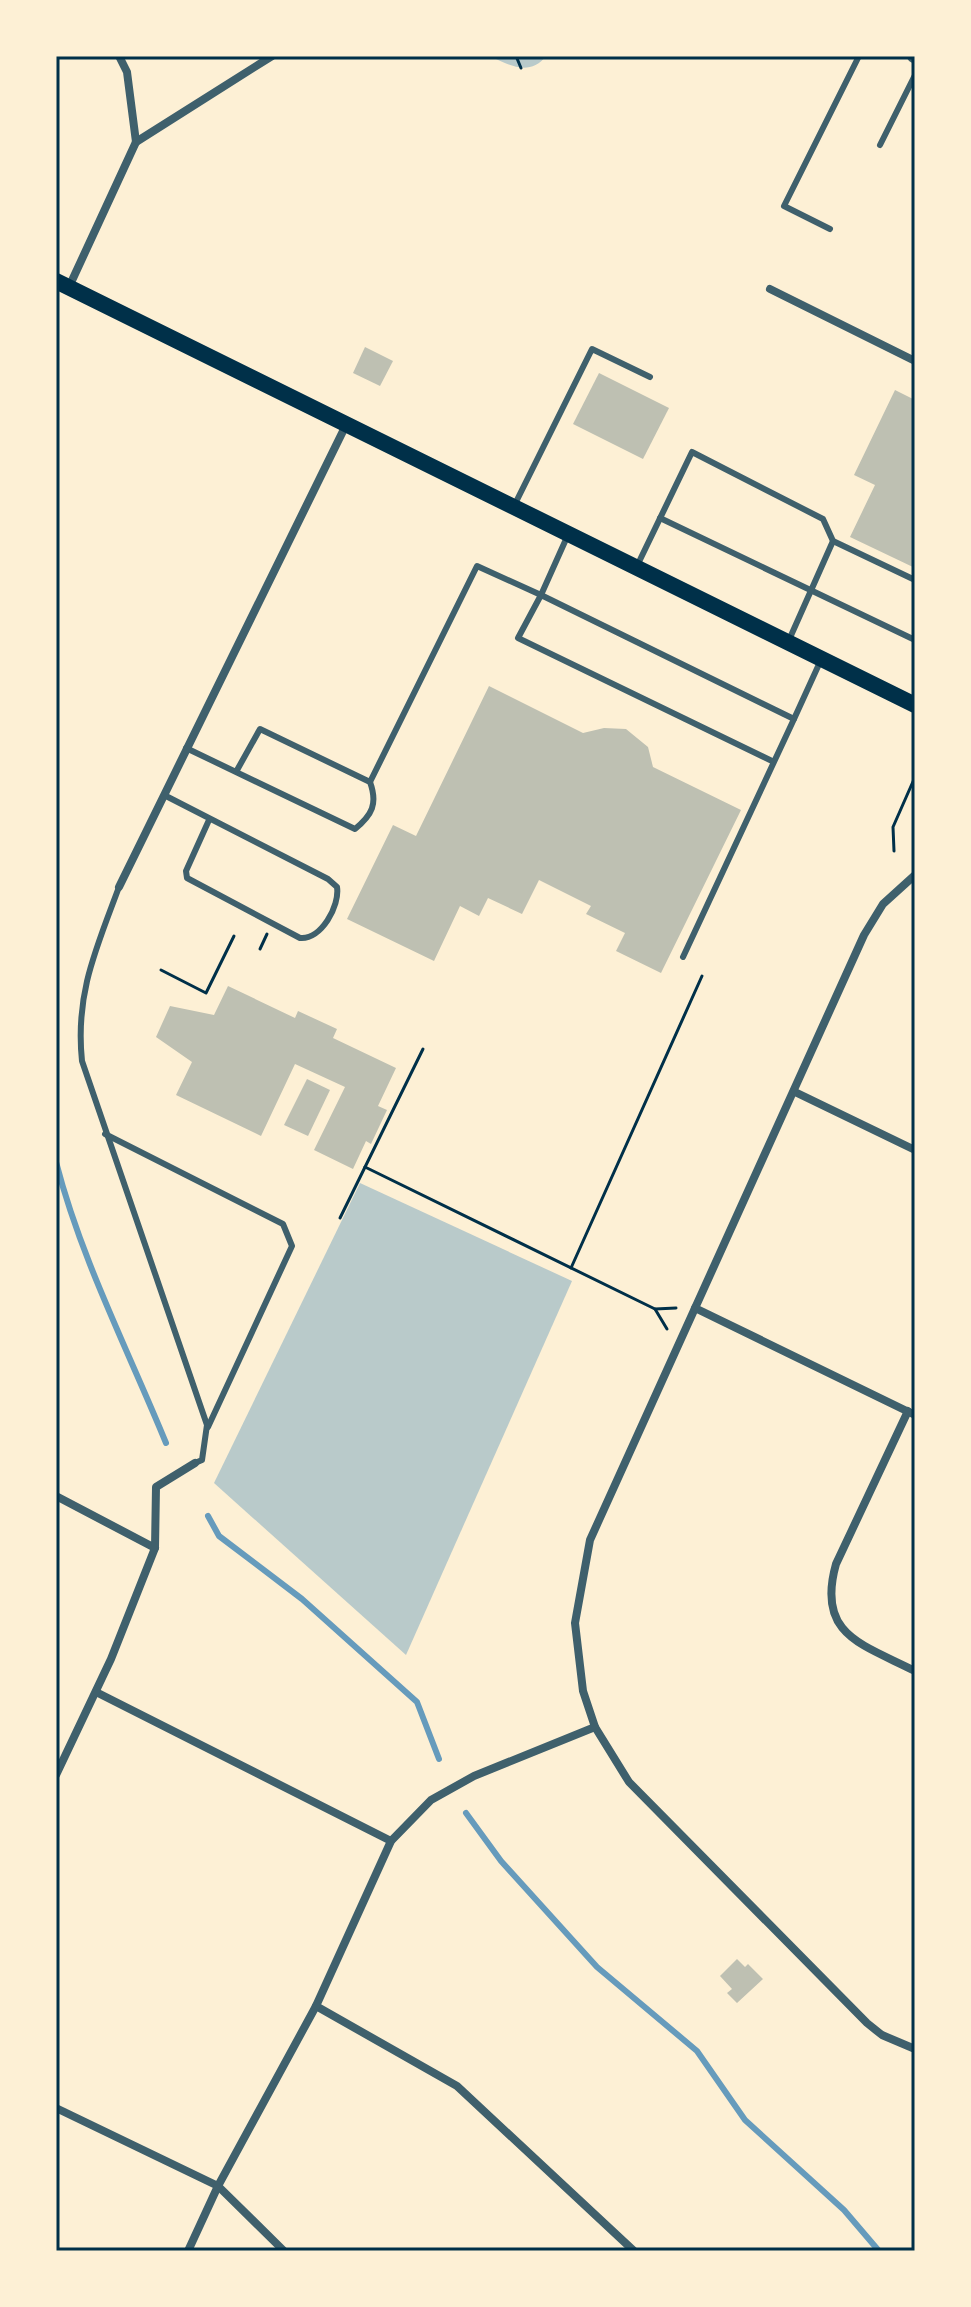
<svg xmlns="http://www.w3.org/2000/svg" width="971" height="2307" viewBox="0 0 971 2307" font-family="'Golos Text',sans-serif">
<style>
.green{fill:#b9caca}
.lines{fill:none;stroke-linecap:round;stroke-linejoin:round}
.stream{stroke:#669bbc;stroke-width:6}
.building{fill:#bec0b2}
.path{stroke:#003049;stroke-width:3}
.service{stroke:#3f606c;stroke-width:6}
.minor{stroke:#3f606c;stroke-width:8}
.tertiary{stroke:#3f606c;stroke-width:14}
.secondary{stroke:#003049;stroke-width:16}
.neatline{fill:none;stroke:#003049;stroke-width:3}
</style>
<rect width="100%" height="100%" fill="#fdf0d5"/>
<!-- green -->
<g class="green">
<path d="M490,56H546C530,77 508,65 490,56Z"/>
<path d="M360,1183L572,1281L406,1655L214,1483Z"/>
</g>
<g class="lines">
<!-- stream -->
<g class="stream">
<path d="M56,1162C81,1259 128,1350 166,1443"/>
<path d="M208,1516L219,1536L302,1599L417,1702L439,1759"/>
<path d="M466,1813L501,1861L597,1967L697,2051L745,2120L844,2210L879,2251"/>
</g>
</g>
<!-- building -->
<g class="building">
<path d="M365,347L393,361L380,386L353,373Z"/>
<path d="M599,373L669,408L643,459L573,424Z"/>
<path d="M895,390L915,400V568L850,537L875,485L854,475Z"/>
<path d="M489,686L583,733L604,728L626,729L648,747L653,767L741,810L661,973L616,951L625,933L586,914L591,906L539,880L522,914L488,898L479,916L460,906L434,961L347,919L393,825L416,836Z"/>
<path d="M228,986L295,1018L298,1011L337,1029L333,1038L396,1068L378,1106L387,1110L371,1144L366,1141L353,1169L314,1150L345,1087L295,1064L261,1136L176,1095L192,1062L156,1037L170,1006L214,1015Z"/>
<path d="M307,1079L330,1090L308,1136L284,1125Z"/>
<path d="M737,1959L745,1967L748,1964L763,1979L737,2003L727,1993L732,1989L720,1976Z"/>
</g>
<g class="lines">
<!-- path -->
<g class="path">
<path d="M516,56L521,68"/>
<path d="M894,851L893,827L915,777"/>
<path d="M260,949L267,934"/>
<path d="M161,970L206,993L234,936"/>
<path d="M365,1167L655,1309L676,1308"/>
<path d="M340,1218L423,1049"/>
<path d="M571,1268L702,976"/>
<path d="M655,1309L667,1329"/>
</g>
<!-- service -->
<g class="service">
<path d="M880,145L915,75"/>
<path d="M830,229L784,206L859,56"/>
<path d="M514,506L592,349L650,377"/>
<path d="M660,518L915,640"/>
<path d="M637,566L692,452L823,519L833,541L915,580"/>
<path d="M789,640L833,541"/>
<path d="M186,748L355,829C372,815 378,804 370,782L260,729L236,772"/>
<path d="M772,761L518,638L541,595L794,719L820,662"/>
<path d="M370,782L477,566L541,595L567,537"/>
<path d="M164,795L328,879L337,887C340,906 321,940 300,938L187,878L186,871L209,820"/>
<path d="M119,887C96,949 75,994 82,1061L207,1425L202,1460L195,1463"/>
<path d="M683,957L794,719"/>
<path d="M105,1134L283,1224L292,1246L208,1427"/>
</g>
<!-- minor -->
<g class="minor">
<path d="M136,142L272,56"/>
<path d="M69,287L136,142L127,72L119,56"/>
<path d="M770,289L915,361"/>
<path d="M915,875L883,904L864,935L590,1540L575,1623L583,1691L595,1727L629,1782L867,2023L882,2035L915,2049"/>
<path d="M119,887L346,425"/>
<path d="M795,1092L915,1150"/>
<path d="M695,1308L915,1415"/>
<path d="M908,1411L836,1564C816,1635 862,1644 915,1671"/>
<path d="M56,1496L155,1548"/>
<path d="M96,1692L391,1841"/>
<path d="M56,1775L111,1659L155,1548L156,1487L195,1463"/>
<path d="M316,2006L457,2086L634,2251"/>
<path d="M56,2108L218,2186L284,2251"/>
<path d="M188,2251L218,2186L316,2006L391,1841L431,1800L474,1776L595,1727"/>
</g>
<!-- tertiary -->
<path class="tertiary" d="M914,56H915"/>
<!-- secondary -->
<path class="secondary" d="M56,281L915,705"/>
</g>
<!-- border -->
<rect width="971" height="2307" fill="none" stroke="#fdf0d5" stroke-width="116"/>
<rect x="58" y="58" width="855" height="2191" class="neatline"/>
</svg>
